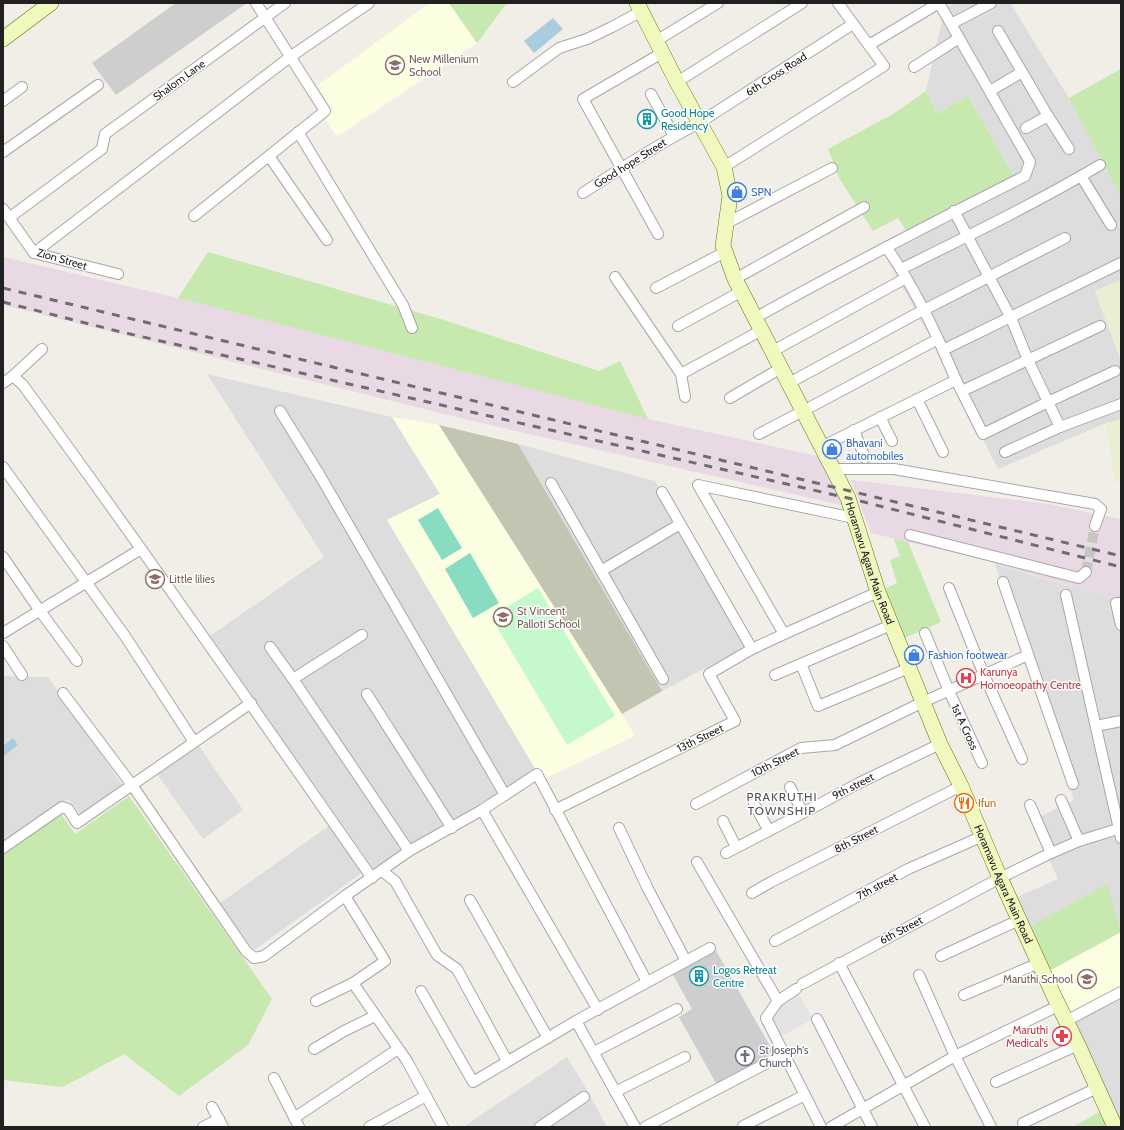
<svg xmlns="http://www.w3.org/2000/svg" width="1124" height="1130" viewBox="0 0 1124 1130" font-family="Cabin,sans-serif">
<style>
.residential{fill:#dedddd}
.industrial{fill:#e9d9e5}
.education{fill:#fcfee2}
.religious{fill:#cecece}
.construction{fill:#c3c5b3}
.farmland{fill:#eaeed3}
.grass{fill:#c7e8af}
.park{fill:#c6f8ce}
.pitch{fill:#88dcc2}
.parking{fill:#e4e4e4}
.water{fill:#a9cddc}
.lines{fill:none;stroke-linecap:round;stroke-linejoin:round}
.street-tunnel{stroke:#c6c5bf;stroke-width:10;stroke-dasharray:10 5;stroke-linecap:butt}
.street-casing{stroke:#a7a7a7;stroke-width:12}
.secondary-casing{stroke:#627509;stroke-width:16}
.street{stroke:#fff;stroke-width:10}
.secondary{stroke:#f0f8be;stroke-width:15}
.rail{stroke:#6e6e6e;stroke-width:3;stroke-dasharray:8 8;stroke-linecap:butt}
.labels{text-anchor:middle;stroke-width:3;stroke-linejoin:round;paint-order:stroke}
.education-label{font-size:11px;fill:#785e54;stroke:#fff;text-anchor:start}
.street-label{font-size:11px;fill:#202020;stroke:#fff}
.culture-label{font-size:11px;fill:#0d838f;stroke:#fff;text-anchor:start}
.shop-label{font-size:11px;fill:#366cbe;stroke:#fff;text-anchor:start}
.health-label{font-size:11px;fill:#be3a42;stroke:#fff;text-anchor:start}
.food-label{font-size:11px;fill:#c56008;stroke:#fff;text-anchor:start}
.worship-label{font-size:11px;fill:#5b616d;stroke:#fff;text-anchor:start}
.neighbourhood-label{font-size:12px;letter-spacing:1px;fill:#535353;stroke:#fff}
</style>
<rect width="100%" height="100%" fill="#f0eee7"/>
<!-- residential -->
<g class="residential">
<path d="M956,3H1010L1069,98L1121,197V280L1095,291L1121,361V420L1106,423L998,469L946,366L882,250L1014,177L968,96L937,114L926,91L945,7Z"/>
<path d="M207,374L392,417L440,494L387,520L536,770L373,868L210,636L324,557Z"/>
<path d="M518,444L655,481L749,645L662,691Z"/>
<path d="M995,564L1121,601V933L1107,884L1029,927L1015,898L1058,879L1031,821L1074,800Z"/>
<path d="M3,676L26,677H48L123,786L81,815L68,799L3,843Z"/>
<path d="M199,746L243,810L203,839L157,774Z"/>
<path d="M330,825L363,872L254,950L220,903Z"/>
<path d="M1121,996V1127L1071,1023Z"/>
<path d="M567,1057L588,1092L607,1127H463Z"/>
</g>
<!-- industrial -->
<g class="industrial">
<path d="M3,257L178,298L648,419L822,457L845,506L481,423L3,305Z"/>
<path d="M851,480L1048,504L1121,519V601L984,560L871,533Z"/>
</g>
<!-- education -->
<g class="education">
<path d="M429,3H449L477,43L337,137L323,116L333,110L317,86Z"/>
<path d="M392,417L439,425L622,714L635,736L542,780L387,520L440,494Z"/>
<path d="M1121,932V987L1068,1013L1049,971Z"/>
</g>
<!-- religious -->
<g class="religious">
<path d="M176,3H247L116,95L92,63Z"/>
<path d="M715,949L775,1055L718,1087L679,1017L692,1009L672,973Z"/>
</g>
<!-- construction -->
<path class="construction" d="M439,425L518,444L662,691L622,714Z"/>
<!-- farmland -->
<g class="farmland">
<path d="M1121,280V361L1095,291Z"/>
<path d="M1121,420V483L1115,482L1106,423Z"/>
</g>
<!-- grass -->
<g class="grass">
<path d="M449,3H507L477,43Z"/>
<path d="M1121,69V197L1069,98Z"/>
<path d="M926,91L937,114L968,96L1014,177L909,235L898,218L873,231L839,178L828,149L893,114Z"/>
<path d="M208,252L444,320L599,371L620,361L648,419L178,298Z"/>
<path d="M894,539L908,542L941,622L902,639L883,590L897,583L890,560L900,556Z"/>
<path d="M129,796L272,999L248,1045L179,1096L124,1054L63,1087L3,1080V855L61,814L75,834Z"/>
<path d="M1107,884L1121,932L1049,971L1029,927Z"/>
<path d="M1100,1112L1108,1127H1072Z"/>
</g>
<!-- park -->
<path class="park" d="M538,588L615,716L567,745L491,617Z"/>
<!-- pitch -->
<g class="pitch">
<path d="M438,508L462,548L442,560L418,520Z"/>
<path d="M470,553L499,603L473,618L445,569Z"/>
</g>
<!-- parking -->
<path class="parking" d="M798,993L813,1019L780,1037L765,1011Z"/>
<!-- water -->
<g class="water">
<path d="M553,18L563,29L534,53L524,41Z"/>
<path d="M13,738L18,745L3,757V746Z"/>
</g>
<g class="lines">
<!-- street-tunnel -->
<path class="street-tunnel" d="M1086,572L1095,526"/>
<!-- street casing -->
<g class="street-casing">
<g id="street">
<path d="M951,24L991,3"/>
<path d="M998,31L1048,116L1026,128"/>
<path d="M656,41L718,3"/>
<path d="M869,45L939,3"/>
<path d="M914,67L959,38"/>
<path d="M513,82L559,48L587,39L612,27L640,12"/>
<path d="M677,82L802,3"/>
<path d="M990,91L1022,72"/>
<path d="M651,94L674,136"/>
<path d="M3,101L22,87"/>
<path d="M1048,116L1069,149"/>
<path d="M298,132L403,305L412,328"/>
<path d="M3,152L98,85"/>
<path d="M269,156L327,240"/>
<path d="M724,167L884,66L838,3"/>
<path d="M1081,176L1111,225"/>
<path d="M583,193C621,168 659,144 699,123L853,24"/>
<path d="M3,209L34,253L118,274"/>
<path d="M954,211L1011,318L1028,360L1060,427L1005,452"/>
<path d="M194,216L325,111L256,3"/>
<path d="M9,218L102,149L105,134L285,3"/>
<path d="M727,223L832,168"/>
<path d="M658,234L583,99L662,53"/>
<path d="M34,253L290,57L369,3"/>
<path d="M901,269C968,236 1036,203 1100,165"/>
<path d="M615,277L681,374L685,397"/>
<path d="M735,279L864,207"/>
<path d="M656,288L725,252"/>
<path d="M755,318C844,268 934,222 1025,176L1030,162L939,3"/>
<path d="M678,326L742,291"/>
<path d="M938,339L956,380L983,434L1048,402L1115,371"/>
<path d="M943,350L1121,263"/>
<path d="M773,351L906,278"/>
<path d="M681,374L762,330"/>
<path d="M13,376L42,349"/>
<path d="M3,383L13,376L23,385C142,548 257,713 372,878"/>
<path d="M789,383L914,315L1065,238"/>
<path d="M962,391L1100,326"/>
<path d="M730,398L781,368"/>
<path d="M917,399L943,452"/>
<path d="M280,411L319,474L505,795"/>
<path d="M880,417L892,441"/>
<path d="M1060,427L1121,404"/>
<path d="M854,430L865,458"/>
<path d="M759,434L803,411L938,339C923,307 907,276 886,247"/>
<path d="M821,447L956,380"/>
<path d="M3,467L125,636L194,742"/>
<path d="M833,469H894L1095,504L1101,509L1095,526"/>
<path d="M551,483L663,679"/>
<path d="M662,492L752,649"/>
<path d="M910,535L1079,578L1086,572"/>
<path d="M3,557L40,611L77,661"/>
<path d="M601,571L680,524"/>
<path d="M1003,582L1073,784"/>
<path d="M949,588L984,675L1022,759"/>
<path d="M1066,595L1121,838"/>
<path d="M1121,603H1116L1121,625"/>
<path d="M3,633L141,549"/>
<path d="M925,633L949,691L982,763"/>
<path d="M784,634L698,485L854,518"/>
<path d="M3,646L22,675"/>
<path d="M270,647L293,679L409,851"/>
<path d="M801,664L818,706L909,668"/>
<path d="M775,675L891,625"/>
<path d="M293,679L362,635"/>
<path d="M63,693L132,785L246,951L254,958L264,956L345,896"/>
<path d="M367,694L452,828"/>
<path d="M1096,726L1121,721"/>
<path d="M790,787L803,813"/>
<path d="M1061,800L1079,841"/>
<path d="M696,804L801,748L835,745L923,702L1028,655"/>
<path d="M754,804L769,831"/>
<path d="M1030,805L1051,853"/>
<path d="M482,810L598,1010"/>
<path d="M555,810L735,721L709,674L752,649L784,634L878,592"/>
<path d="M723,821L736,847"/>
<path d="M619,828L648,889L686,961"/>
<path d="M3,848L62,807L68,809L77,823L251,703"/>
<path d="M726,853L803,813L859,783L940,744"/>
<path d="M697,862L778,1001L766,1018L821,1127"/>
<path d="M382,871L395,881L437,955L457,969L507,1061"/>
<path d="M752,893L771,882L961,786"/>
<path d="M470,900L548,1038"/>
<path d="M775,941L908,869L983,836"/>
<path d="M941,956L1019,920"/>
<path d="M839,963L925,1127"/>
<path d="M919,975L955,1056L991,1127"/>
<path d="M353,983L407,1061L443,1127"/>
<path d="M802,984L1000,878L1051,853L1079,841L1121,828"/>
<path d="M421,991L473,1082L576,1021L710,948"/>
<path d="M964,995L1039,963"/>
<path d="M316,1001L353,983L385,961L345,896L409,851L482,810L537,774L647,982"/>
<path d="M778,1001L796,989"/>
<path d="M817,1019L872,1127"/>
<path d="M576,1021L635,1127"/>
<path d="M1066,1021L1121,992"/>
<path d="M314,1049L344,1031L375,1016"/>
<path d="M594,1052L677,1009"/>
<path d="M274,1078L299,1127"/>
<path d="M996,1082L1078,1045"/>
<path d="M615,1092L685,1057"/>
<path d="M212,1107L223,1127"/>
<path d="M294,1118L398,1049"/>
<path d="M1023,1123L1097,1088"/>
<path d="M743,1126L805,1095"/>
<path d="M203,1127L219,1119"/>
<path d="M369,1127L426,1096"/>
<path d="M540,1127L584,1097"/>
<path d="M645,1127L784,1054"/>
<path d="M831,1127L955,1056L1058,1006"/>
</g>
</g>
<!-- secondary casing -->
<g class="secondary-casing">
<g id="secondary">
<path id="s1" d="M637,3L677,82L724,167L730,196L723,246L735,279L848,498L878,592L940,744L961,786L1000,878L1054,996L1078,1045L1115,1127"/>
<path d="M3,39L51,3"/>
</g>
</g>
<!-- street -->
<use href="#street" class="street"/>
<!-- secondary -->
<use href="#secondary" class="secondary"/>
<!-- rail -->
<g class="rail">
<path d="M3,288L1121,556"/>
<path d="M3,302L117,331L848,498L1121,567"/>
</g>
</g>
<!-- icons -->
<defs>
<g id="school-ring" transform="scale(1)"><circle r="9.5" fill="#fff" stroke="#8d6e63" stroke-width="1.5"/><path d="M0-5L7-2L0 1L-7-2ZM-4 1L0 2.5L4 1V4Q0 6-4 4Z" fill="#8d6e63"/></g>
<g id="building-ring" transform="scale(1)"><circle r="9.5" fill="#fff" stroke="#0f9aa8" stroke-width="1.5"/><path d="M-4-6H4V6H1V3H-1V6H-4ZM-2.5-4.3h1.7v1.8h-1.7ZM.8-4.3h1.7v1.8H.8ZM-2.5-1h1.7V.8h-1.7ZM.8-1h1.7V.8H.8Z" fill="#0f9aa8"/></g>
<g id="shop-ring" transform="scale(1)"><circle r="9.5" fill="#fff" stroke="#3f7fe0" stroke-width="1.5"/><path d="M-5-2.5h2.3a2.7 3.5 0 0 1 5.4 0H5L5.5 6h-11ZM-1.5-2.5h3a1.5 2.3 0 0 0-3 0Z" fill="#3f7fe0"/></g>
<g id="hospital-ring" transform="scale(1)"><circle r="9.5" fill="#fff" stroke="#e0444e" stroke-width="1.5"/><path d="M-5-5h3v3.5h4V-5h3V5h-3V1.5h-4V5h-3Z" fill="#e0444e"/></g>
<g id="restaurant-ring" transform="scale(1)"><circle r="9.5" fill="#fff" stroke="#e8710a" stroke-width="1.5"/><path d="M-5-6h1v4h1v-4h1v4h1v-4h1v5L-1.5 .5V6h-2V.5L-5-1ZM5-6V6H3V1.5H1.5Q1.5-4 5-6Z" fill="#e8710a"/></g>
<g id="pharmacy-ring" transform="scale(1)"><circle r="9.5" fill="#fff" stroke="#e0444e" stroke-width="1.5"/><path d="M-2-6h4v4h4v4h-4v4h-4v-4h-4v-4h4Z" fill="#e0444e"/></g>
<g id="church-ring" transform="scale(1)"><circle r="9.5" fill="#fff" stroke="#6b7280" stroke-width="1.5"/><path d="M-1.2-6h2.4v3.5h3.3v2.4h-3.3V6h-2.4V-.1h-3.3v-2.4h3.3Z" fill="#6b7280"/></g>
</defs>
<g fill-rule="evenodd">
<use href="#school-ring" x="395" y="65"/>
<use href="#building-ring" x="647" y="119"/>
<use href="#shop-ring" x="737" y="192"/>
<use href="#shop-ring" x="832" y="449"/>
<use href="#school-ring" x="155" y="579"/>
<use href="#school-ring" x="503" y="617"/>
<use href="#shop-ring" x="914" y="655"/>
<use href="#hospital-ring" x="966" y="678"/>
<use href="#restaurant-ring" x="964" y="803"/>
<use href="#building-ring" x="699" y="976"/>
<use href="#school-ring" x="1087" y="979"/>
<use href="#pharmacy-ring" x="1062" y="1036"/>
<use href="#church-ring" x="745" y="1056"/>
</g>
<g class="labels">
<!-- education labels -->
<g class="education-label">
<text x="409" y="63">New Millenium<tspan x="409" dy="13">School</tspan></text>
<text x="169" y="583">Little lilies</text>
<text x="517" y="615">St Vincent<tspan x="517" dy="13">Palloti School</tspan></text>
<text x="1073" y="983" text-anchor="end">Maruthi School</text>
</g>
<!-- street labels -->
<g class="street-label">
<text transform="translate(776 74) rotate(-33)" y="4">6th Cross Road</text>
<text transform="translate(179 80) rotate(-36)" y="4">Shalom Lane</text>
<text transform="translate(630 163) rotate(-32)" y="4">Good hope Street</text>
<text transform="translate(62 259) rotate(16)" y="4">Zion Street</text>
<text dy="4" stroke="none"><textPath href="#s1" startOffset="616">Horamavu Agara Main Road</textPath></text>
<text transform="translate(965 727) rotate(65)" y="4">1st A Cross</text>
<text transform="translate(700 738) rotate(-26)" y="4">13th Street</text>
<text transform="translate(775 762) rotate(-27)" y="4">10th Street</text>
<text transform="translate(853 786) rotate(-27)" y="4">9th street</text>
<text transform="translate(856 839) rotate(-27)" y="4">8th Street</text>
<text dy="4" stroke="none"><textPath href="#s1" startOffset="964">Horamavu Agara Main Road</textPath></text>
<text transform="translate(877 886) rotate(-28)" y="4">7th street</text>
<text transform="translate(901 930) rotate(-28)" y="4">6th Street</text>
</g>
<!-- culture labels -->
<g class="culture-label">
<text x="661" y="117">Good Hope<tspan x="661" dy="13">Residency</tspan></text>
<text x="713" y="974">Logos Retreat<tspan x="713" dy="13">Centre</tspan></text>
</g>
<!-- shop labels -->
<g class="shop-label">
<text x="751" y="196">SPN</text>
<text x="846" y="447">Bhavani<tspan x="846" dy="13">automobiles</tspan></text>
<text x="928" y="659">Fashion footwear</text>
</g>
<!-- health labels -->
<g class="health-label">
<text x="980" y="676">Karunya<tspan x="980" dy="13">Homoeopathy Centre</tspan></text>
<text x="1048" y="1034" text-anchor="end">Maruthi<tspan x="1048" dy="13">Medical's</tspan></text>
</g>
<!-- food labels -->
<g class="food-label">
<text x="978" y="807">Ifun</text>
</g>
<!-- worship labels -->
<g class="worship-label">
<text x="759" y="1054">St Joseph's<tspan x="759" dy="13">Church</tspan></text>
</g>
<!-- neighbourhood labels -->
<g class="neighbourhood-label">
<text x="782" y="801">PRAKRUTHI<tspan x="782" dy="14">TOWNSHIP</tspan></text>
</g>
</g>
<!-- border -->
<rect width="1124" height="1130" fill="none" stroke="#202020" stroke-width="8"/>
</svg>
